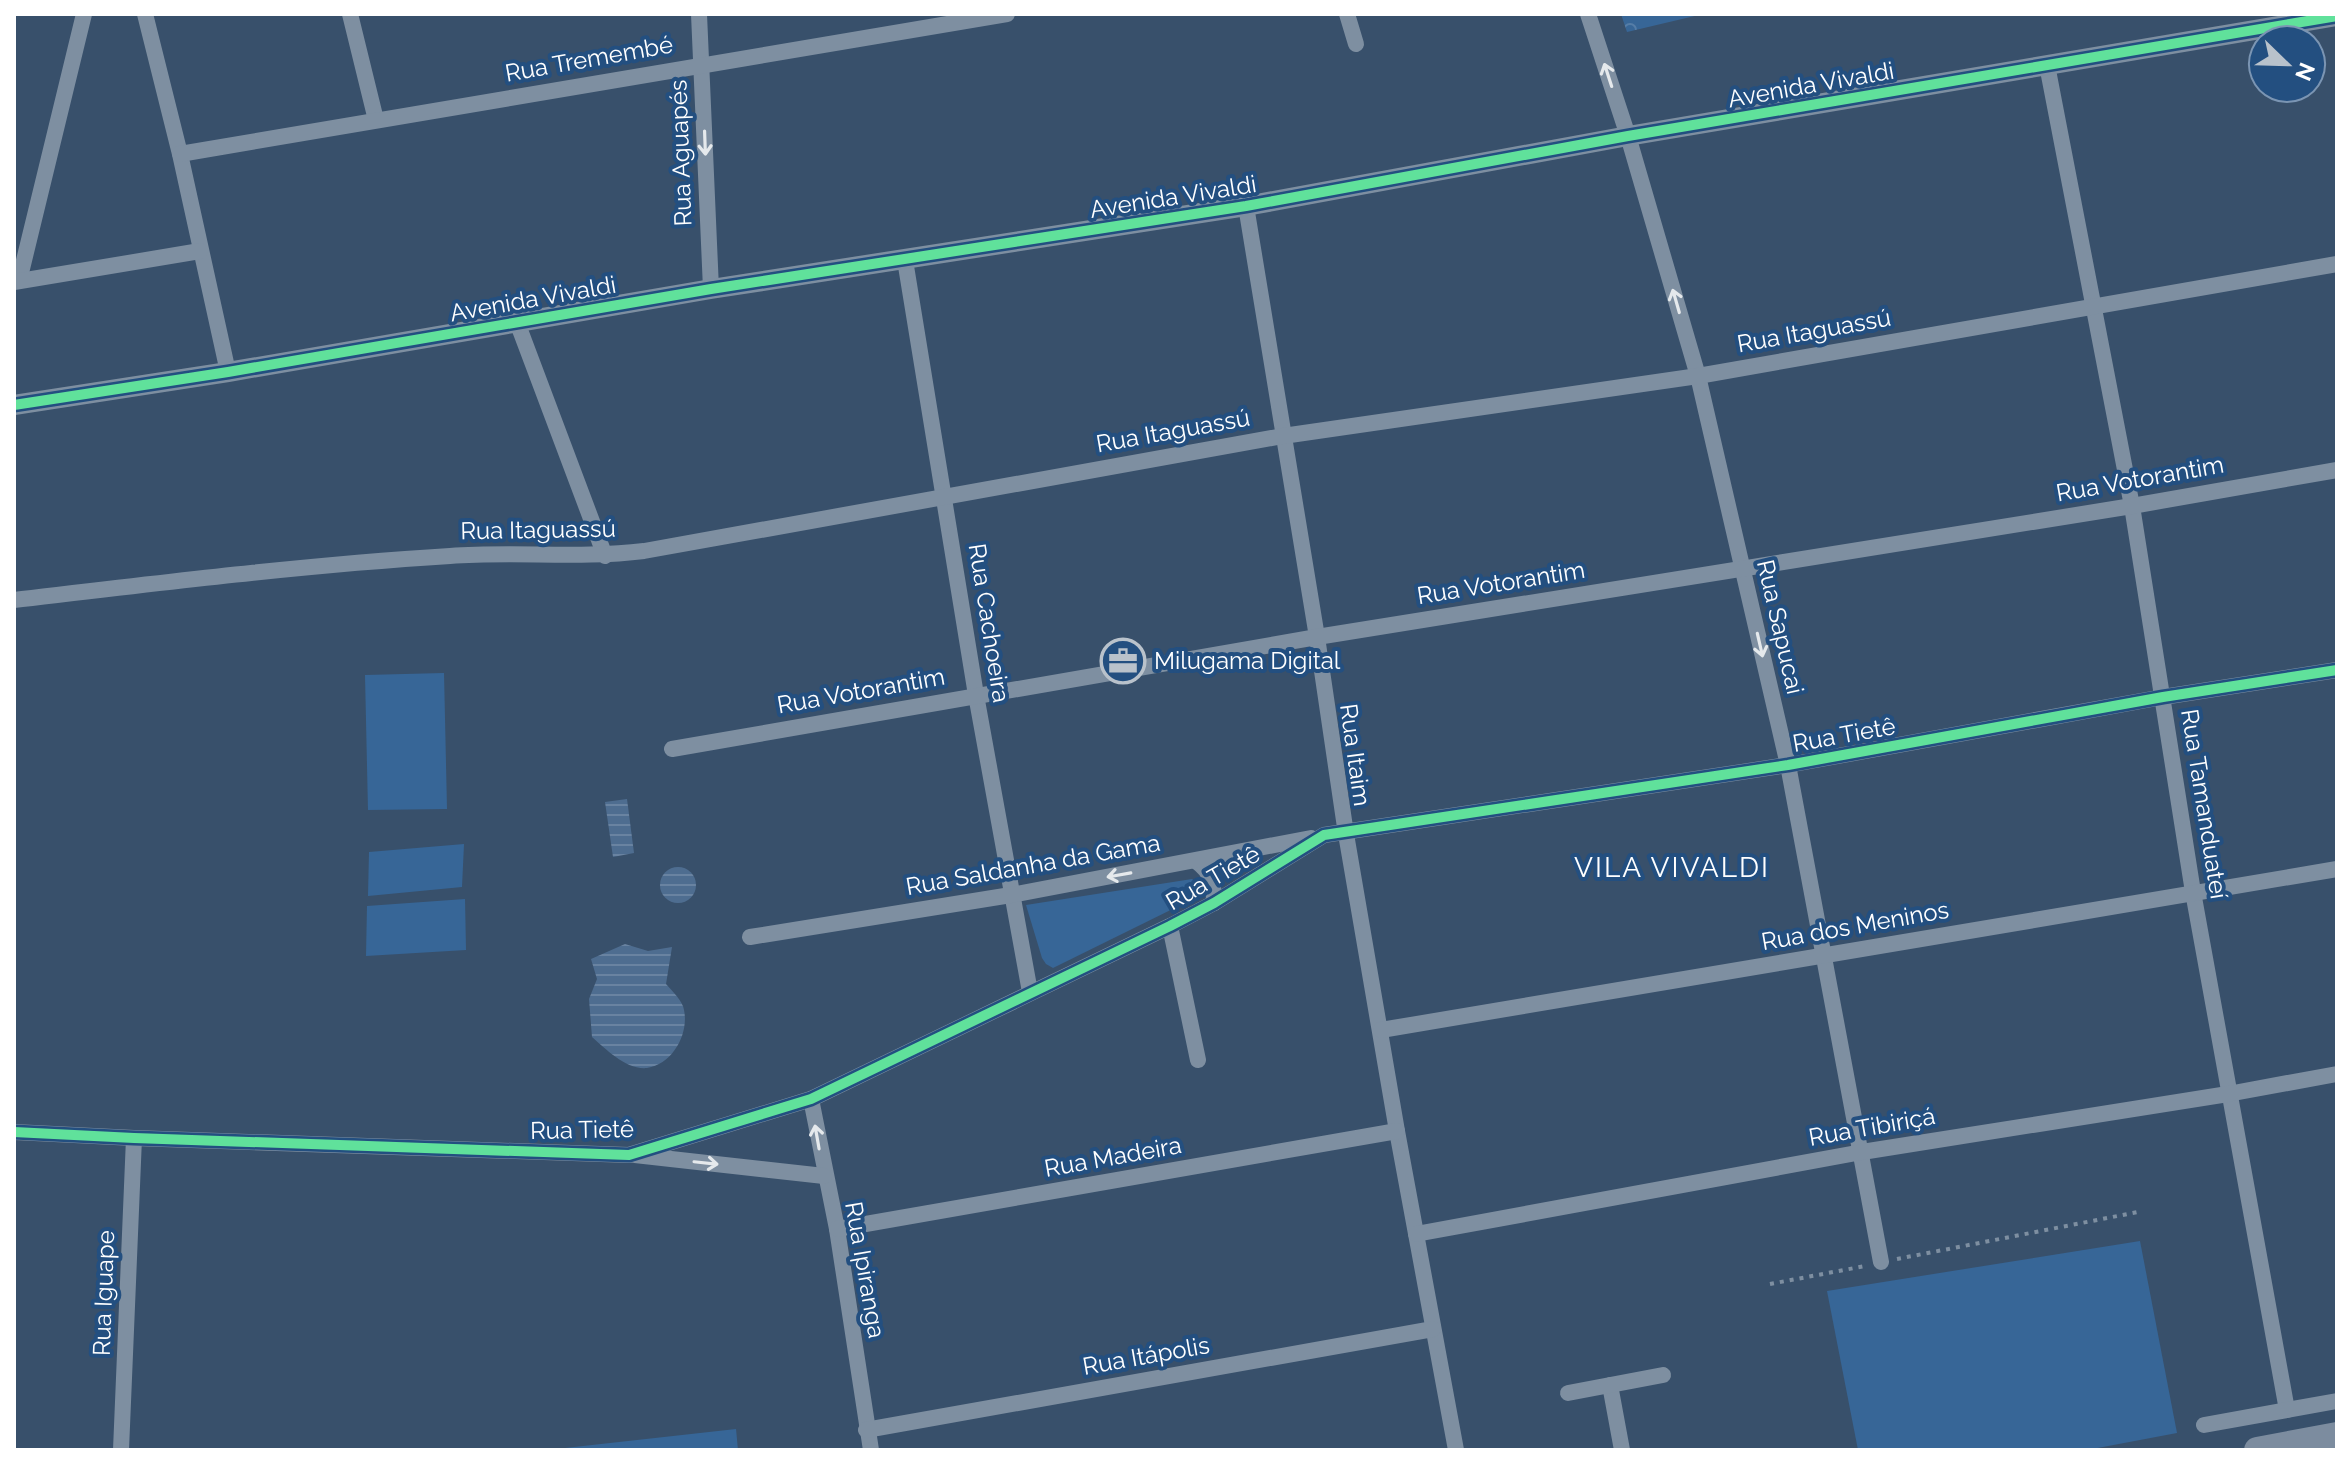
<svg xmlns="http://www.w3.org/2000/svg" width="2351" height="1464" viewBox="0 0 2351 1464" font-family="Raleway,sans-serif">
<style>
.forest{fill:url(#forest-crowns)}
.park{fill:#376697}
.water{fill:url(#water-rules)}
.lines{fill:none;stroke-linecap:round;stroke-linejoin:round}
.path{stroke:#7e8fa1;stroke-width:4;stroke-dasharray:4 6;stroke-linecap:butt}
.minor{stroke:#7e8fa1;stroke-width:16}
.tertiary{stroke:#7e8fa1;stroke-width:20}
.primary{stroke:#7c8c9f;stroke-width:26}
.cycleway-casing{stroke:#234f80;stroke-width:15}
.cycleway{stroke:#60e19b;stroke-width:10}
.oneway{stroke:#e5e9ec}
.labels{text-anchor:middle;stroke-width:8;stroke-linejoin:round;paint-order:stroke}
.street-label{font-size:24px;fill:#fff;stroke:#234f80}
.poi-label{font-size:24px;fill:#fff;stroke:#234f80;text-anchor:start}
.quarter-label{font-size:28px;letter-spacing:2px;fill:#fff;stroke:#234f80}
</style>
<defs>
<pattern id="forest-crowns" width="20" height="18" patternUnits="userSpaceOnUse" patternTransform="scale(2)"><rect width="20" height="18" fill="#376697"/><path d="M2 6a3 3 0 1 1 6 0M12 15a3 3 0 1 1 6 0" fill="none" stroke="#557da7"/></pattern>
<pattern id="water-rules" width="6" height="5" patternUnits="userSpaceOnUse" patternTransform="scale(2)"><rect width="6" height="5" fill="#4e6d90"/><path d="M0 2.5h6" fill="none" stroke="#6983a1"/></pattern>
</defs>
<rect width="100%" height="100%" fill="#38506b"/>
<!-- forest -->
<path class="forest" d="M1621,14H1703L1627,32Z"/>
<!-- park -->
<g class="park">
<path d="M444,673L447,809L368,810L365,675Z"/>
<path d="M464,844L462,887L368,896L369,852Z"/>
<path d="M1192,879L1201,885L1202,890L1199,896L1053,968L1046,964L1042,958L1026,905Z"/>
<path d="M465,899L466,950L366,956L367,906Z"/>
<path d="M2140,1241L2177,1433L2087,1450H1858L1827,1291Z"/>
<path d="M736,1429L738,1450H547Z"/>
</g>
<!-- water -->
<g class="water">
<path d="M627,799L634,853L613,857L605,802Z"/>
<circle cx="678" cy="885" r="18"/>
<path d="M625,944L648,951L672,947L666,984C672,991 683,1001 684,1010C689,1034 673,1064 647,1068C626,1070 606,1049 592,1037L589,999L597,979L591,959Z"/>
</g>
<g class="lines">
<!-- path -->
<g class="path">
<path d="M1897,1259L2138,1212"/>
<path d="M1770,1284L1865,1266"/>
</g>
<!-- minor -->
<g class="minor">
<path d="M145,14L180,154L228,372"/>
<path d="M350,14L376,120"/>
<path d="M699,14L711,289"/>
<path d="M1347,14L1356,44"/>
<path d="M1588,14L1628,136L1698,376L1788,765L1881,1262"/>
<path d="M2047,65L2132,506L2193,892L2287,1410"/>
<path d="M180,154L1007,14"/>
<path d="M1246,206L1317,637L1346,834L1397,1131L1456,1450"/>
<path d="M905,260L976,695L1030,992"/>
<path d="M19,281L84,14"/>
<path d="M14,282L200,251"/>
<path d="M517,322L605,556"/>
<path d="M14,600C159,583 304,565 450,556C515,551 579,559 644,551L1283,436L1698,376L2337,264"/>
<path d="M672,749L1317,637L2132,506L2337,470"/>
<path d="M1196,861C1212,873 1214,883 1214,903"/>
<path d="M1170,926L1198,1060"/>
<path d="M750,937L1011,895L1311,838"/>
<path d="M1381,1030L2337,869"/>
<path d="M811,1099L837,1229L871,1450"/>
<path d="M14,1132L134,1138L629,1155L811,1099L1170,926L1214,903L1324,835L1788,765L2163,697L2337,670"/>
<path d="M635,1155L824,1176"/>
<path d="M837,1229L1397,1131"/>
<path d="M1416,1234L1862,1152L2228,1094L2337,1074"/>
<path d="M1610,1385L1622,1450"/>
<path d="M1568,1393L1663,1375"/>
<path d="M2204,1425L2337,1401"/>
<path d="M866,1430L1433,1329"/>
<path d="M121,1450L134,1138"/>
</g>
<!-- tertiary -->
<path class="tertiary" d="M14,405L228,372L711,289L1246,206L1628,136L2337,16"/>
<!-- primary -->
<path class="primary" d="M2257,1450L2337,1435"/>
<!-- cycleway casing -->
<g class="cycleway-casing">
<g id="cycleway">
<path d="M14,405L228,372L711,289L1246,206L1628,136L2337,16"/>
<path d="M14,1132L134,1138L629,1155L811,1099L1170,926L1214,903L1324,835L1788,765L2163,697L2337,670"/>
</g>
</g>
<!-- cycleway -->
<use href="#cycleway" class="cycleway"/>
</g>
<!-- one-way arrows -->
<defs><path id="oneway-shaft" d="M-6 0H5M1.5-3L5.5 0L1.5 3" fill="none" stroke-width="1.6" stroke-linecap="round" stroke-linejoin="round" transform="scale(2)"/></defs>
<g class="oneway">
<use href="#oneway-shaft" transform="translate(1608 75) rotate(-108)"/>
<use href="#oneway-shaft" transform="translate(705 143) rotate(88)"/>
<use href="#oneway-shaft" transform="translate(1676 301) rotate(-106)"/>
<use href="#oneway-shaft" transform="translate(1760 645) rotate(77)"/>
<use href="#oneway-shaft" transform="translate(1119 875) rotate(170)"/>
<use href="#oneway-shaft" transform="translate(817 1137) rotate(-100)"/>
<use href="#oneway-shaft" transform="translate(706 1163) rotate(6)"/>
</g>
<!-- icons -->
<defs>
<g id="office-ring" transform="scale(2.3)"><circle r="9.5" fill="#234f80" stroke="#b9c2cb" stroke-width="1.5"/><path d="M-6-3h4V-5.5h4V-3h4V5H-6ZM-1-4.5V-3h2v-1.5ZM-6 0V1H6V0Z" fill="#b9c2cb"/></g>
</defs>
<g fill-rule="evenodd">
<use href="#office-ring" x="1123" y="661"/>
</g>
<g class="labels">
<!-- street labels -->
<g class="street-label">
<text transform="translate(589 59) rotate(-10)" y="8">Rua Tremembé</text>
<text transform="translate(1811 85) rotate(-10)" y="8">Avenida Vivaldi</text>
<text transform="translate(681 153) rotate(-92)" y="8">Rua Aguapés</text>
<text transform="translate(1173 197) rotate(-9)" y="8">Avenida Vivaldi</text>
<text transform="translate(533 299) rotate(-10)" y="8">Avenida Vivaldi</text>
<text transform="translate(1814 331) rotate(-10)" y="8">Rua Itaguassú</text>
<text transform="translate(1173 431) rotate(-10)" y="8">Rua Itaguassú</text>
<text transform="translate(2140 479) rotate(-10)" y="8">Rua Votorantim</text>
<text transform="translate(538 530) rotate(-1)" y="8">Rua Itaguassú</text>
<text transform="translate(1501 583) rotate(-9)" y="8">Rua Votorantim</text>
<text transform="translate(989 623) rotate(81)" y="8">Rua Cachoeira</text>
<text transform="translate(1780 627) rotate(77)" y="8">Rua Sapucai</text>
<text transform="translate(861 691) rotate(-10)" y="8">Rua Votorantim</text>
<text transform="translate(1844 735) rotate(-10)" y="8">Rua Tietê</text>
<text transform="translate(1355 755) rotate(82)" y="8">Rua Itaim</text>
<text transform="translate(2204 804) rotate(81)" y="8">Rua Tamanduateí</text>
<text transform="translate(1033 865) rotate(-10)" y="8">Rua Saldanha da Gama</text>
<text transform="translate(1213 878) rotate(-30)" y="8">Rua Tietê</text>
<text transform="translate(1855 926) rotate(-10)" y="8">Rua dos Meninos</text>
<text transform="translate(1872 1127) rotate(-10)" y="8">Rua Tibiriçá</text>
<text transform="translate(582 1130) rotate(-1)" y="8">Rua Tietê</text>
<text transform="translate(1113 1157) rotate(-10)" y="8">Rua Madeira</text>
<text transform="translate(865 1270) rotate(80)" y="8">Rua Ipiranga</text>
<text transform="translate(104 1293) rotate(-88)" y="8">Rua Iguape</text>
<text transform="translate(1146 1356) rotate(-10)" y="8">Rua Itápolis</text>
</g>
<!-- poi labels -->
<g class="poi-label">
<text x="1154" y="669">Milugama Digital</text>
</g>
<!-- quarter labels -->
<g class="quarter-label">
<text x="1672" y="877">VILA VIVALDI</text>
</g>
</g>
<!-- border -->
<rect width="2351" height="1464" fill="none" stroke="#ffffff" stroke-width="32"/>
<!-- north arrow -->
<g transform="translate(2287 64) rotate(113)"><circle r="38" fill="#234f80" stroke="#7b95b3" stroke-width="2"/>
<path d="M0-6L14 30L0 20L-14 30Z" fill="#b9c2cb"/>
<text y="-12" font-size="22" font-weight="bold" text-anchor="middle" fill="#ffffff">N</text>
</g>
</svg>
